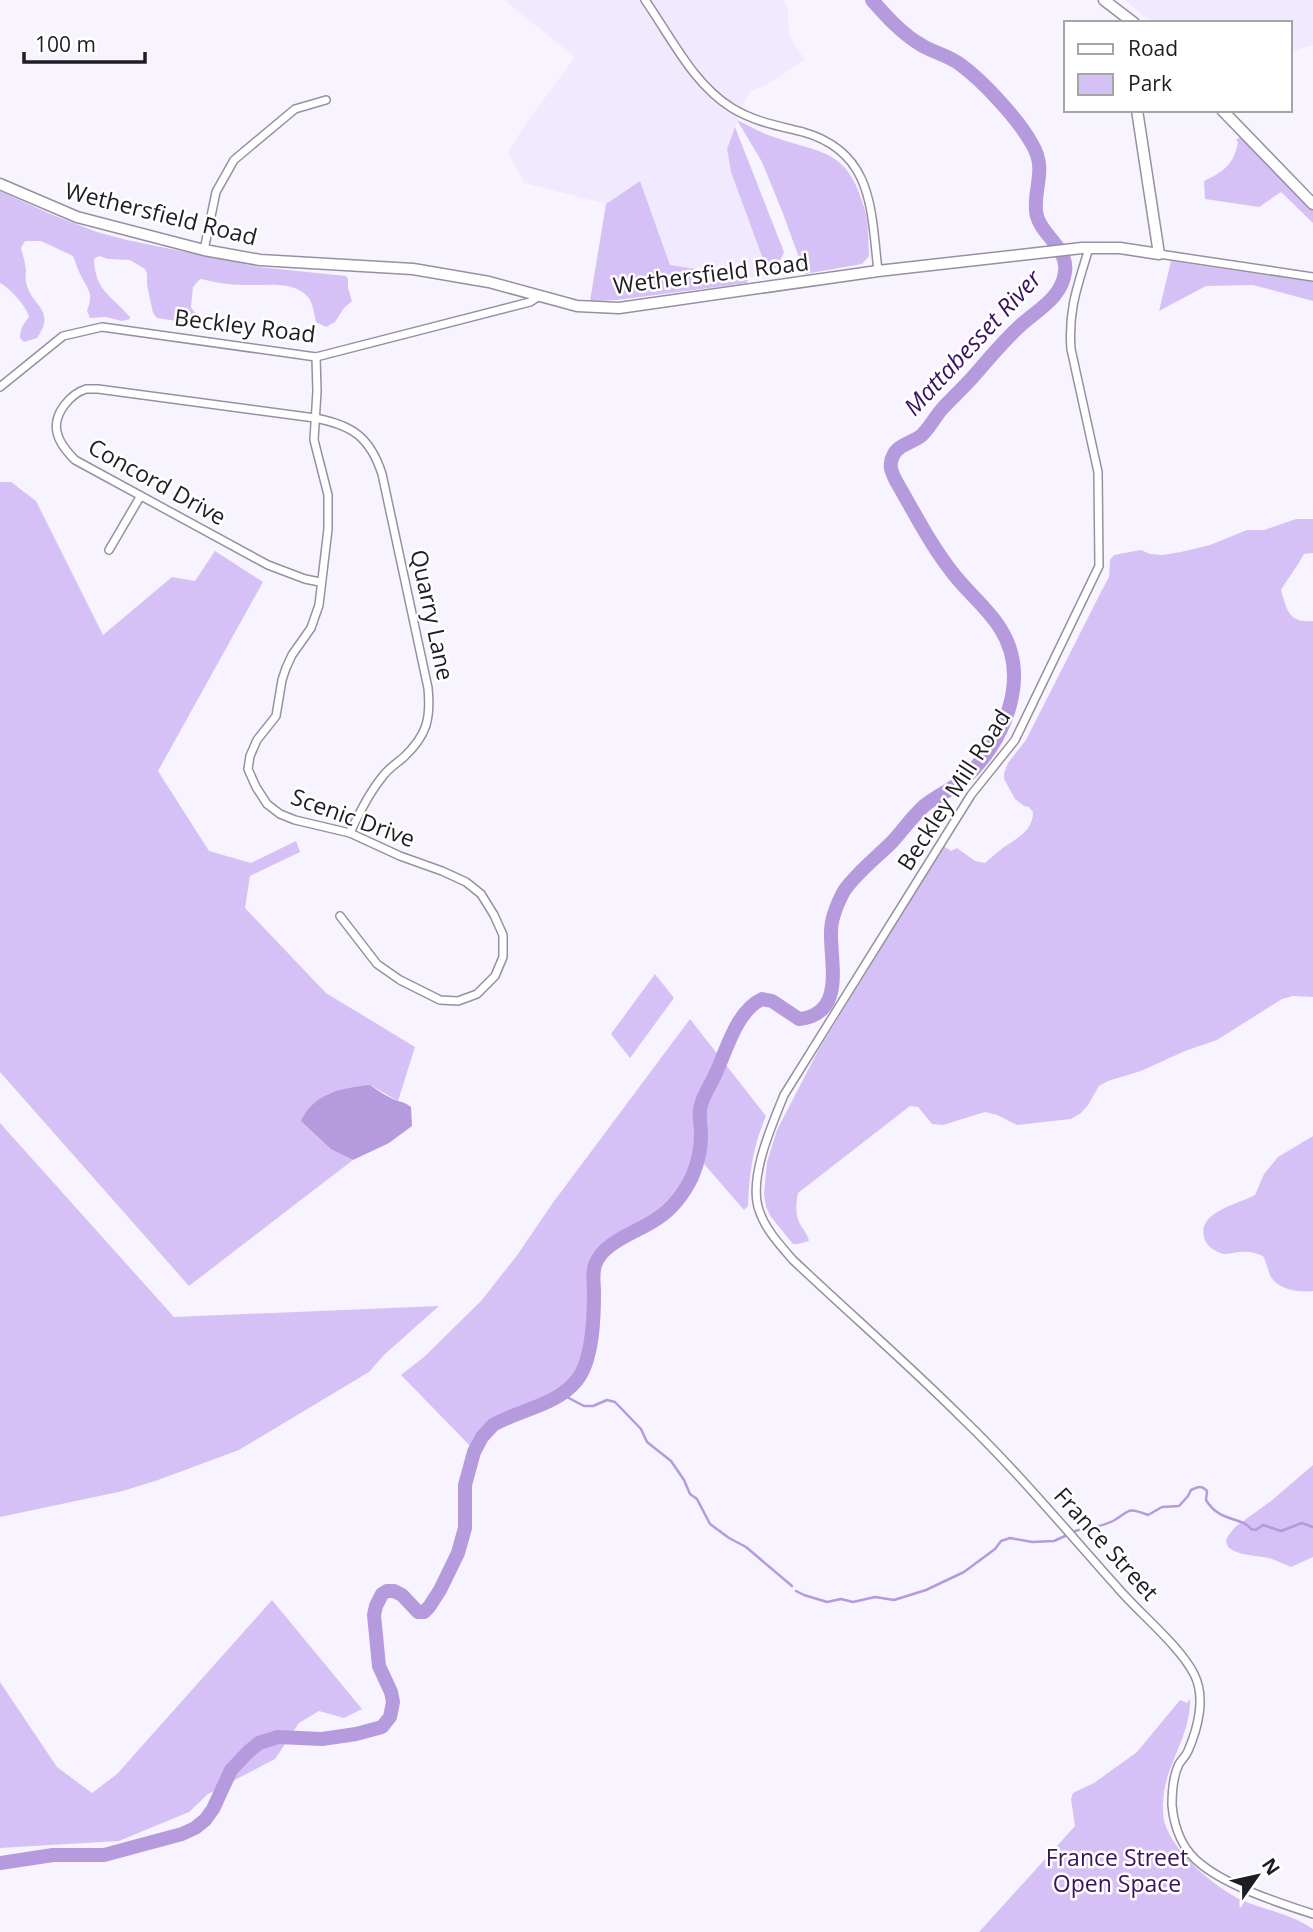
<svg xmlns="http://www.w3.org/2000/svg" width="1313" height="1932" viewBox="0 0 1313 1932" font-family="'Open Sans',sans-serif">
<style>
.built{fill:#f1eafe}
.green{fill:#d6c1f7}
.water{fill:#b59add}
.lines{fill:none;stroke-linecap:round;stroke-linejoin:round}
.stream{stroke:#b59add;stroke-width:2.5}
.river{stroke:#b59add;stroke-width:14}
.street-casing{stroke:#9690a0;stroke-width:10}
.secondary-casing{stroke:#9690a0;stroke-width:13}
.street{stroke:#fff;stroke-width:7}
.secondary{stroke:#fff;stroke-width:10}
.labels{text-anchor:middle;stroke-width:5;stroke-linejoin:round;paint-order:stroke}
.street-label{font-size:23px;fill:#1f1c23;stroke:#fff}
.park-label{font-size:23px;fill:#3a1260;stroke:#fff}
.water-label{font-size:24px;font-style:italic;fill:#3a1160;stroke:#fff}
</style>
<rect width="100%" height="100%" fill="#f8f4ff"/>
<!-- built -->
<g class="built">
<path d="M504,0H784L788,9L789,36L805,60L766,85L751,91L745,101L727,149L731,172L771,280L670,265L640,181L606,204L524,183L508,152L526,123L575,57Z"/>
<path d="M1125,0H1313V45L1290,52V23H1152Z"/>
</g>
<!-- green -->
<g class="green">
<path d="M737,120C748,125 759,132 771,136C820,154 847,147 864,207C869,222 868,240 869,256L862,264L805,274L782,211L762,162Z"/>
<path d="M735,127L784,252L777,267L767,270L731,172L727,149Z"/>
<path d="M1240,137L1313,210V223L1281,192L1259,207L1205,199L1204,181C1223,172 1234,165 1238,142L1236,140Z"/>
<path d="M640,181L670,265L749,277L747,283L617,300L590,301L606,204Z"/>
<path d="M0,191L53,215L97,232L127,240L259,267L346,276L348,279V288L352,301L344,308L335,322L326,327L316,322C314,314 313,302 307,296C293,280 263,286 244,285C229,285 215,282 200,279L193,287L191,307L194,312L199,314L202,319L190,323L157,318L153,313L147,285V274L145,269L130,260L108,259L99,256L94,259C95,291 111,295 130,317V319L122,321L106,317L90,318L87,311C93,295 90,292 82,278C78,271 76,263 73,256L41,241H25L21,248C23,255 25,263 26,270C26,274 25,278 26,282C31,307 57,309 37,338L24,342L20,338C20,329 23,324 29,317C27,307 10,288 0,283Z"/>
<path d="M1171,261L1313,282V301L1253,285L1206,286L1159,311Z"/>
<path d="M0,482H11L36,501L103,635L172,577L195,581L215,551L263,582L158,771L209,851L251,863L296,841L300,852L250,876L245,908L326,993L415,1047L398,1101L370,1085L302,1121L331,1148L353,1160L189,1286L0,1072Z"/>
<path d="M1296,519H1313V553L1304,554C1297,567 1288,578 1281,590C1287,611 1289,623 1313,621V997L1293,996L1282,999L1217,1040L1185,1051L1141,1071L1108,1081L1099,1086L1088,1105L1081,1113L1071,1119L1017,1125L997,1115L985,1112L943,1125L932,1124L918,1107L910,1106L798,1193C796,1203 795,1215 800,1224C804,1231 807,1233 809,1241L798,1244H793L771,1217L766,1207L764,1194L767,1162L777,1130L819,1049L944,846L951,851L957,848L975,861L985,863C991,858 997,852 1004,847C1017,838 1033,831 1033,812L1029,807L1024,806L1015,799L1004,779V773L1008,763L1026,740L1101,592L1109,577L1110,560L1114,555L1141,550L1150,554L1162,555L1181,552L1210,545L1247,530H1264Z"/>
<path d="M655,974L674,998L630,1058L611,1034Z"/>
<path d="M690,1019L766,1116C753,1145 749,1175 748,1206L744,1210L698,1157C688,1197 666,1215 631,1234C619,1241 604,1248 597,1260C592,1270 594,1281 594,1292C594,1322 594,1366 569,1388C540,1414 490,1411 475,1451L401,1375L424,1357L481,1301L518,1254L552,1204Z"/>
<path d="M0,1123L174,1317L439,1306L384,1355L369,1372L239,1450L158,1480L123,1491L0,1517Z"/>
<path d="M1313,1136V1291C1300,1293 1279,1290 1271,1277C1268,1272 1267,1263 1263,1256C1255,1253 1249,1251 1241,1252C1236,1252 1230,1254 1224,1254C1215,1252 1206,1246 1204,1237C1197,1212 1239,1204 1255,1195L1264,1174L1278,1157Z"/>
<path d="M1313,1465V1557L1291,1567C1283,1564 1276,1560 1268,1558C1255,1555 1238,1556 1228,1547L1226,1541L1228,1536L1235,1527L1271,1501Z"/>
<path d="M272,1600L362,1709L344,1718L319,1711L299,1723L275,1759L208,1794L189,1812L119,1841L0,1848V1682L57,1767L92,1793L117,1774Z"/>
<path d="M1190,1699C1191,1733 1169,1760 1164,1792C1163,1802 1162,1814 1165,1824C1174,1853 1220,1893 1249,1903C1271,1911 1294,1916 1313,1929V1932H979L1075,1826L1071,1799L1073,1793L1094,1783L1137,1752L1180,1700L1187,1703Z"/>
</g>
<!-- water -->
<path class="water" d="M370,1085C378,1091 386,1096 395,1100C402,1102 406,1103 411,1107L412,1126L389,1143L353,1160L331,1149L301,1121C314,1093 342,1088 370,1085Z"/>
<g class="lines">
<!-- stream -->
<g class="stream">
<path d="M561,1394L584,1406H593L607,1400L615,1402L641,1429L647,1442L671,1461L684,1480L690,1494L697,1499L710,1524L729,1538L746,1547L792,1586"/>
<path d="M1075,1531C1087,1528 1101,1527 1113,1521C1130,1512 1125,1506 1148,1515L1162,1507L1179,1506L1188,1496L1191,1490C1198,1487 1201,1485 1207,1491L1206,1500C1220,1523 1241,1516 1251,1529L1256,1530L1263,1525L1281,1531L1302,1523L1313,1527"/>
<path d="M796,1591L804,1595L827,1602L841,1599L853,1602L875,1597L894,1600L926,1590L964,1572L995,1549L1001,1541L1010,1538L1032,1542L1054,1541L1065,1536"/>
</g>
<!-- river -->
<path class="river" d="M0,1863L53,1855H104L182,1834L195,1828L205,1820L213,1809L231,1770L248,1752L259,1743L278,1737L322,1739L356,1734L382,1727L390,1717L393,1702L391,1692L379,1666L374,1615L376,1606L382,1594L387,1591H394L402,1595L418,1612H424L429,1607L440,1590L458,1553L465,1528V1485L474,1452L482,1437L493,1425C521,1409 556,1406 577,1380C593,1360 594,1317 594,1292C594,1283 592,1274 595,1265C603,1241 639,1232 658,1218C672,1209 684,1193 692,1177C697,1165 701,1149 701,1136C701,1127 699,1118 700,1109C702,1097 710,1086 715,1075C726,1052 736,1011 762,999L772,1001L799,1019C846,1014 830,963 831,932C831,918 837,904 844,891C857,872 876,858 892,842C903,830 912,817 924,806C936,796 951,790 963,780C1004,743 1032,678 1000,628C987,607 966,591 952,572C930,544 914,512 896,481C892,473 888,465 893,456C898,444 913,443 922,435C930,427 935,417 942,409C951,399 962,389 971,379C988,360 1003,341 1022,324C1039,309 1062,297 1065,272C1069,247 1038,234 1036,211C1034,186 1047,169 1032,144C1019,120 983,81 961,65C950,56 935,53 923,46C903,35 887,17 872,0"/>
<!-- street casing -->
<g class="street-casing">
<g id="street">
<path d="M645,0C671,37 693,84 732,108C755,122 779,126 803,132C874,152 871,211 878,271"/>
<path d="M1089,248C1078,285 1068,309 1071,349L1098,472L1099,566L1015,740L971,795L784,1095C772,1125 748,1178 759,1210C765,1229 780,1245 793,1260C849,1313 908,1364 963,1419C1018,1472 1066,1530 1117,1587C1139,1613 1179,1645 1194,1674C1206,1697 1198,1728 1188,1751C1186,1756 1182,1759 1179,1764C1173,1776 1172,1793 1172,1805C1174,1828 1183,1851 1202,1865C1230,1887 1279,1903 1313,1914"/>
<path d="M204,250L216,192L234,160L295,109L326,100"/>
<path d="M1159,254L1313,277"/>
<path d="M316,357L317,391L314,440L328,495V529L319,605L311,628L292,655L286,668L282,680L276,716L257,740L250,756L248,769L256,787L267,804L280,814L295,820L350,833L400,856L442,871L466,882L481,894L494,915L503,935V957L495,976L477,994L458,1001L440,1000L400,980L377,964L340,916"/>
<path d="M0,387L63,336L102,327L316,357L530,302L539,296"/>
<path d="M109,550L140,497"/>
<path d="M320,582L305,579L268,565L75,460C67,452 59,443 57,432C53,414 70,394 86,389C90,389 94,389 98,389L315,418C352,425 370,437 382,474L428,688C431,719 427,735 404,757C397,763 389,768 383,776C369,793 359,813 350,833"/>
</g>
</g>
<!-- secondary casing -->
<g class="secondary-casing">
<g id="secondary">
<path d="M1104,0L1134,23"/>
<path d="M1222,110L1313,204"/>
<path d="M0,184L77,217L204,250L260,260L413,269L489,282L577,306L619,308L878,271L1082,248H1120L1159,254L1137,110"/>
</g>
</g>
<!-- street -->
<use href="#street" class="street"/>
<!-- secondary -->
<use href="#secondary" class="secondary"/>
</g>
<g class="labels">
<!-- street labels -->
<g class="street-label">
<text transform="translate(161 214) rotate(14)" y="8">Wethersfield Road</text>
<text transform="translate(711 274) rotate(-7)" y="8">Wethersfield Road</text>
<text transform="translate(245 326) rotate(7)" y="8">Beckley Road</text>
<text transform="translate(157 482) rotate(29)" y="8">Concord Drive</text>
<text transform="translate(432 615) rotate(78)" y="8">Quarry Lane</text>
<text transform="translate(954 790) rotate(-57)" y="8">Beckley Mill Road</text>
<text transform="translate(353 818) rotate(20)" y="8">Scenic Drive</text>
<text transform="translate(1106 1544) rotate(48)" y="8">France Street</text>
</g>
<!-- park labels -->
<g class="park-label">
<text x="1117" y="1866">France Street<tspan x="1117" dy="26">Open Space</tspan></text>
</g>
<!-- water labels -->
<g class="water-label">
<text transform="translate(973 343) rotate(-47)" y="8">Mattabesset River</text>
</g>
</g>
<!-- legend -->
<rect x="1064" y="21" width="228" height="91" fill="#ffffff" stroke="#a5a4a7" stroke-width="2"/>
<rect x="1078" y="44" width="35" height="10" fill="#ffffff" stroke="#a5a4a7" stroke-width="2"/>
<text x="1128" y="56" font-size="21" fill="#1f1c23">Road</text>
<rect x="1078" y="74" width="35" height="21" fill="#d6c1f7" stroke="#a5a4a7" stroke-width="2"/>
<text x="1128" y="91" font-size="21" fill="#1f1c23">Park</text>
<!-- north arrow -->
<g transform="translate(1257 1876) rotate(56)" stroke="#ffffff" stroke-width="5" paint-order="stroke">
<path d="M0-5L12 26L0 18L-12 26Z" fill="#1f1c23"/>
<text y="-10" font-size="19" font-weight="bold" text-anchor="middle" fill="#1f1c23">N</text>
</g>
<!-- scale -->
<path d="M24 52v10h121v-10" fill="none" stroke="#1f1c23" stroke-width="3.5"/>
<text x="35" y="52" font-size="21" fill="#1f1c23" stroke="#ffffff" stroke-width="5" paint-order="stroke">100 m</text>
</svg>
